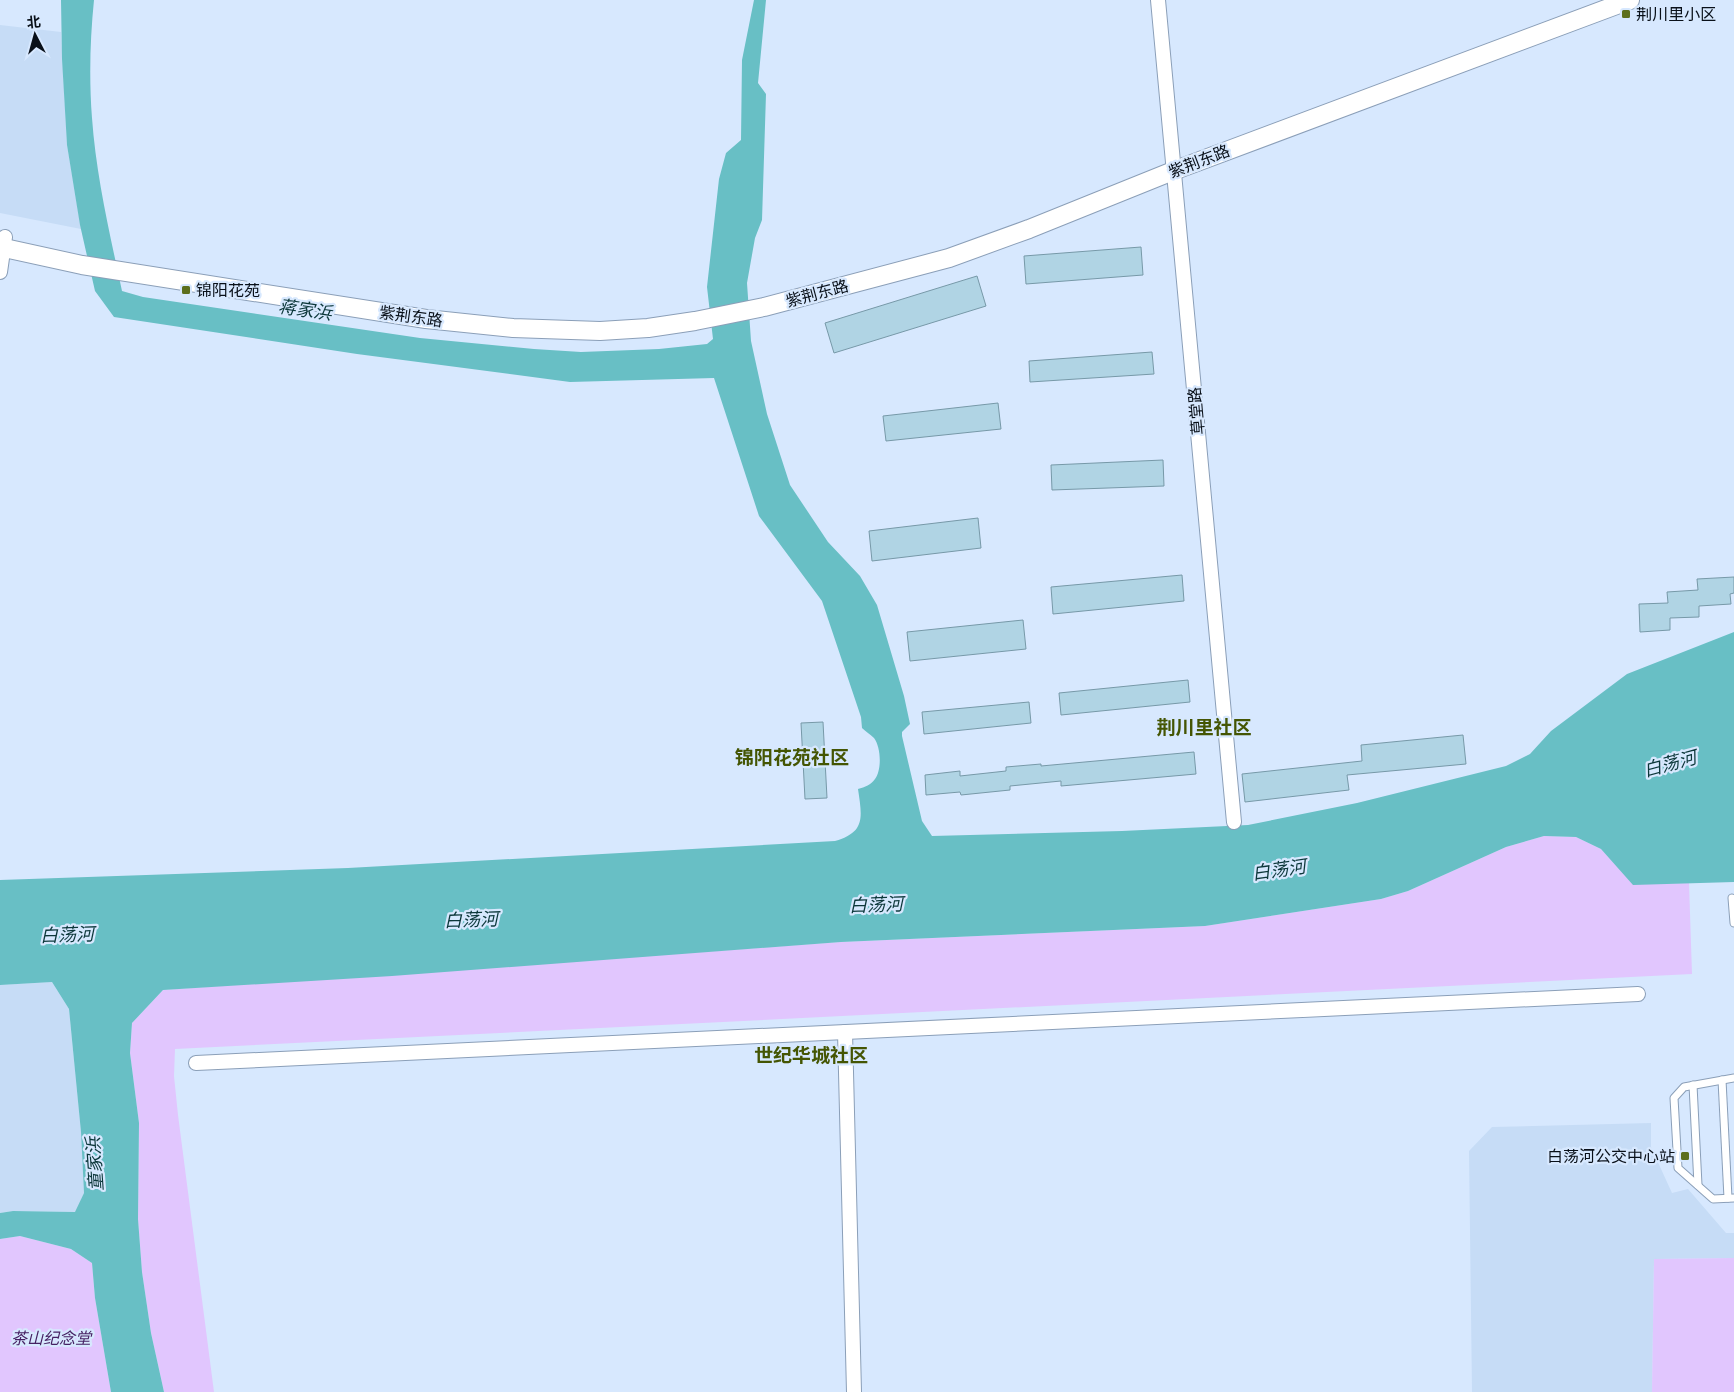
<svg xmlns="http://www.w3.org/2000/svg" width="1734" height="1392" viewBox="0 0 1734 1392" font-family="'Libre Baskerville','Noto Sans SC',serif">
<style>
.built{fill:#c6dcf6}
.green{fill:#e1c6fe}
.water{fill:#68bfc5}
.building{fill:#b0d4e4;stroke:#7799a8}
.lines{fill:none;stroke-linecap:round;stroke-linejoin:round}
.service-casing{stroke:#8b9fb8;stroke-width:9}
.minor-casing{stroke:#8b9fb8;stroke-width:16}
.tertiary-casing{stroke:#8b9fb8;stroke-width:20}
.service{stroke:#fff;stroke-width:7}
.minor{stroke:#fff;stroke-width:14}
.tertiary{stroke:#fff;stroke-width:18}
.poi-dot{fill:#5c6f1d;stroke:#d7e8fe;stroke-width:2}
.labels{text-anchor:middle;stroke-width:4.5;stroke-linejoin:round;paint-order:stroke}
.poi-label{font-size:16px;fill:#091019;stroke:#d7e8fe;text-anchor:start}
.street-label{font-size:16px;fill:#091019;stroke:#d7e8fe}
.park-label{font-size:16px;font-style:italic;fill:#462163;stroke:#d7e8fe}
.water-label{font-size:18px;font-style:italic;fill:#0c373a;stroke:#d7e8fe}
.quarter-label{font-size:19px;font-weight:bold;fill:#445503;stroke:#d7e8fe}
</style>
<rect width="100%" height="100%" fill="#d7e8fe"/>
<!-- built -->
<g class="built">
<path d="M0,25L61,32L67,145L81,229L0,213Z"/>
<path d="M52,982L69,1009L81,1132L84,1193L76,1212L13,1211L0,1213V985Z"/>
<path d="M1651,1123V1147L1672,1193L1688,1189L1726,1233H1734V1258L1654,1259L1652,1392H1472L1469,1151L1492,1127Z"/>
</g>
<!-- green -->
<g class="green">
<path d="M1544,836L1576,837L1601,849L1633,884L1689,883L1692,974L175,1049L174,1076L178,1115L214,1392H164L151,1333L142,1272L138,1219L139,1123L130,1053L132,1023L163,990L841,942L1205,926L1381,899L1408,891L1506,847Z"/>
<path d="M20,1236L71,1249L92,1263L95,1298L111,1392H0V1239Z"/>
<path d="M1734,1258V1392H1652L1654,1259Z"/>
</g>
<!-- water -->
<path class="water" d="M61,0H94C90,39 89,79 92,118C96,175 110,235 122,291L143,297L420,338L534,349L581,352L659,349L707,344L713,339L707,287L719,179L726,153L741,140L742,60L754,0H766L758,83L766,94L762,220L755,238L747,283L751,341L767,414L790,485L828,542L860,576L877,605L904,696L910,724L902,732V736L922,821L932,836L1122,831L1248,825L1357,803L1506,766L1530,754L1551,731L1627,674L1734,632V882L1633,885L1601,849L1576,837L1544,836L1506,847L1408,891L1381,899L1205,926L841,942L392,976L163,990L132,1023L130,1053L139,1123L138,1219L142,1272L151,1333L164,1392H111L95,1298L92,1263L71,1249L20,1236L0,1239V1213L13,1211L75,1212L84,1193L81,1132L69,1009L52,982L0,985V880L348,868L835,841C866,832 862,817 858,789C865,787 871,785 875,779C882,770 881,747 874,738C870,734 865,731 862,728L861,717L822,601L759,516L714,378L570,382L357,354L114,317L95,291L80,225L67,145L62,59Z"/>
<!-- building -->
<g class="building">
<path d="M1141,247L1143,275L1026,284L1024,256Z"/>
<path d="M977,276L986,306L834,353L825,323Z"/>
<path d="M1152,352L1154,374L1030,382L1029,361Z"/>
<path d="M998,403L1001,429L886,441L883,416Z"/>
<path d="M1163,460L1164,486L1052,490L1051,465Z"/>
<path d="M978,518L981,548L872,561L869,531Z"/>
<path d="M1182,575L1184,601L1053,614L1051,587Z"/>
<path d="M1734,577V593L1730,594L1731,604L1699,606V617L1670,618V630L1640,632L1639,604L1668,603L1667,592L1698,590L1697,579Z"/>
<path d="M1023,620L1026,649L910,661L907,632Z"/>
<path d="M1188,680L1190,702L1061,715L1059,693Z"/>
<path d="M1029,702L1031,723L924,734L922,712Z"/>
<path d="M823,722L827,798L805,799L801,723Z"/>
<path d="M1463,735L1466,764L1347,775L1349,790L1245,802L1242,774L1362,761L1361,745Z"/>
<path d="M1194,752L1196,774L1061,786V781L1010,786V790L961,795L960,792L926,795L925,775L960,771V776L1006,771V767L1041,764V766Z"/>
</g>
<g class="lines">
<!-- service casing -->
<g class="service-casing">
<g id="service">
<path d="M1732,898L1734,923"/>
<path d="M1734,1078L1684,1087L1674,1098L1678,1168L1713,1199L1734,1198"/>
<path d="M1722,1080L1728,1198"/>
<path d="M1693,1085L1698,1185"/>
</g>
</g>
<!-- minor casing -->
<g class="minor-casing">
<g id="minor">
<path d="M1158,0L1234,822"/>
<path d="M0,272L5,237"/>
<path d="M845,1032L854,1392"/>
<path d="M196,1063L1638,994"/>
</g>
</g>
<!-- tertiary casing -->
<g class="tertiary-casing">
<path id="tertiary" d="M0,247L82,265L426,319L513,328L600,331L648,328L695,321L764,307L949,258L1029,229L1173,171L1630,0"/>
</g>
<!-- service -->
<use href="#service" class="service"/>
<!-- minor -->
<use href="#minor" class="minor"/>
<!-- tertiary -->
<use href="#tertiary" class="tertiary"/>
</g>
<!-- markers -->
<g class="poi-dot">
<rect x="1621" y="9" width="10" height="10" rx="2.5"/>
<rect x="181" y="285" width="10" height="10" rx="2.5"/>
<rect x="1680" y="1151" width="10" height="10" rx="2.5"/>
</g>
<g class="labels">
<!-- poi labels -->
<g class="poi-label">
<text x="1636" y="20">荆川里小区</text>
<text x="196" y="296">锦阳花苑</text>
<text x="1675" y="1162" text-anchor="end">白荡河公交中心站</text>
</g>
<!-- street labels -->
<g class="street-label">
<text transform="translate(1199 161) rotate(-21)" y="6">紫荆东路</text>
<text transform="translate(817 293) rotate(-15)" y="6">紫荆东路</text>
<text transform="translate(411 316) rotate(8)" y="6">紫荆东路</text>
<text transform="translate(1196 411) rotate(-95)" y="6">草堂路</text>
</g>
<!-- park labels -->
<g class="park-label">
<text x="51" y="1344">茶山纪念堂</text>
</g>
<!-- water labels -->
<g class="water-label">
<text transform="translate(305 310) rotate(8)" y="6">蒋家浜</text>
<text transform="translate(1670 764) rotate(-15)" y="6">白荡河</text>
<text transform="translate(1279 870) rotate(-8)" y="6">白荡河</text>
<text transform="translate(876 905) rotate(-2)" y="6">白荡河</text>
<text transform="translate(471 920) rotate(-2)" y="6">白荡河</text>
<text transform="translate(67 935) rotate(-2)" y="6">白荡河</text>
<text transform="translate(95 1164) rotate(-94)" y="6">童家浜</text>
</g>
<!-- quarter labels -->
<g class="quarter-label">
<text x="1204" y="734">荆川里社区</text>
<text x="792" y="764">锦阳花苑社区</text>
<text x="811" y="1062">世纪华城社区</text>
</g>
</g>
<!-- north arrow -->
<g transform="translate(35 35) rotate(354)" stroke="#d7e8fe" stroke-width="4" paint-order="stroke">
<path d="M0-4L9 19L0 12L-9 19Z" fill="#091019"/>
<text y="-8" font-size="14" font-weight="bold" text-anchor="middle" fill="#091019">北</text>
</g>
</svg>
